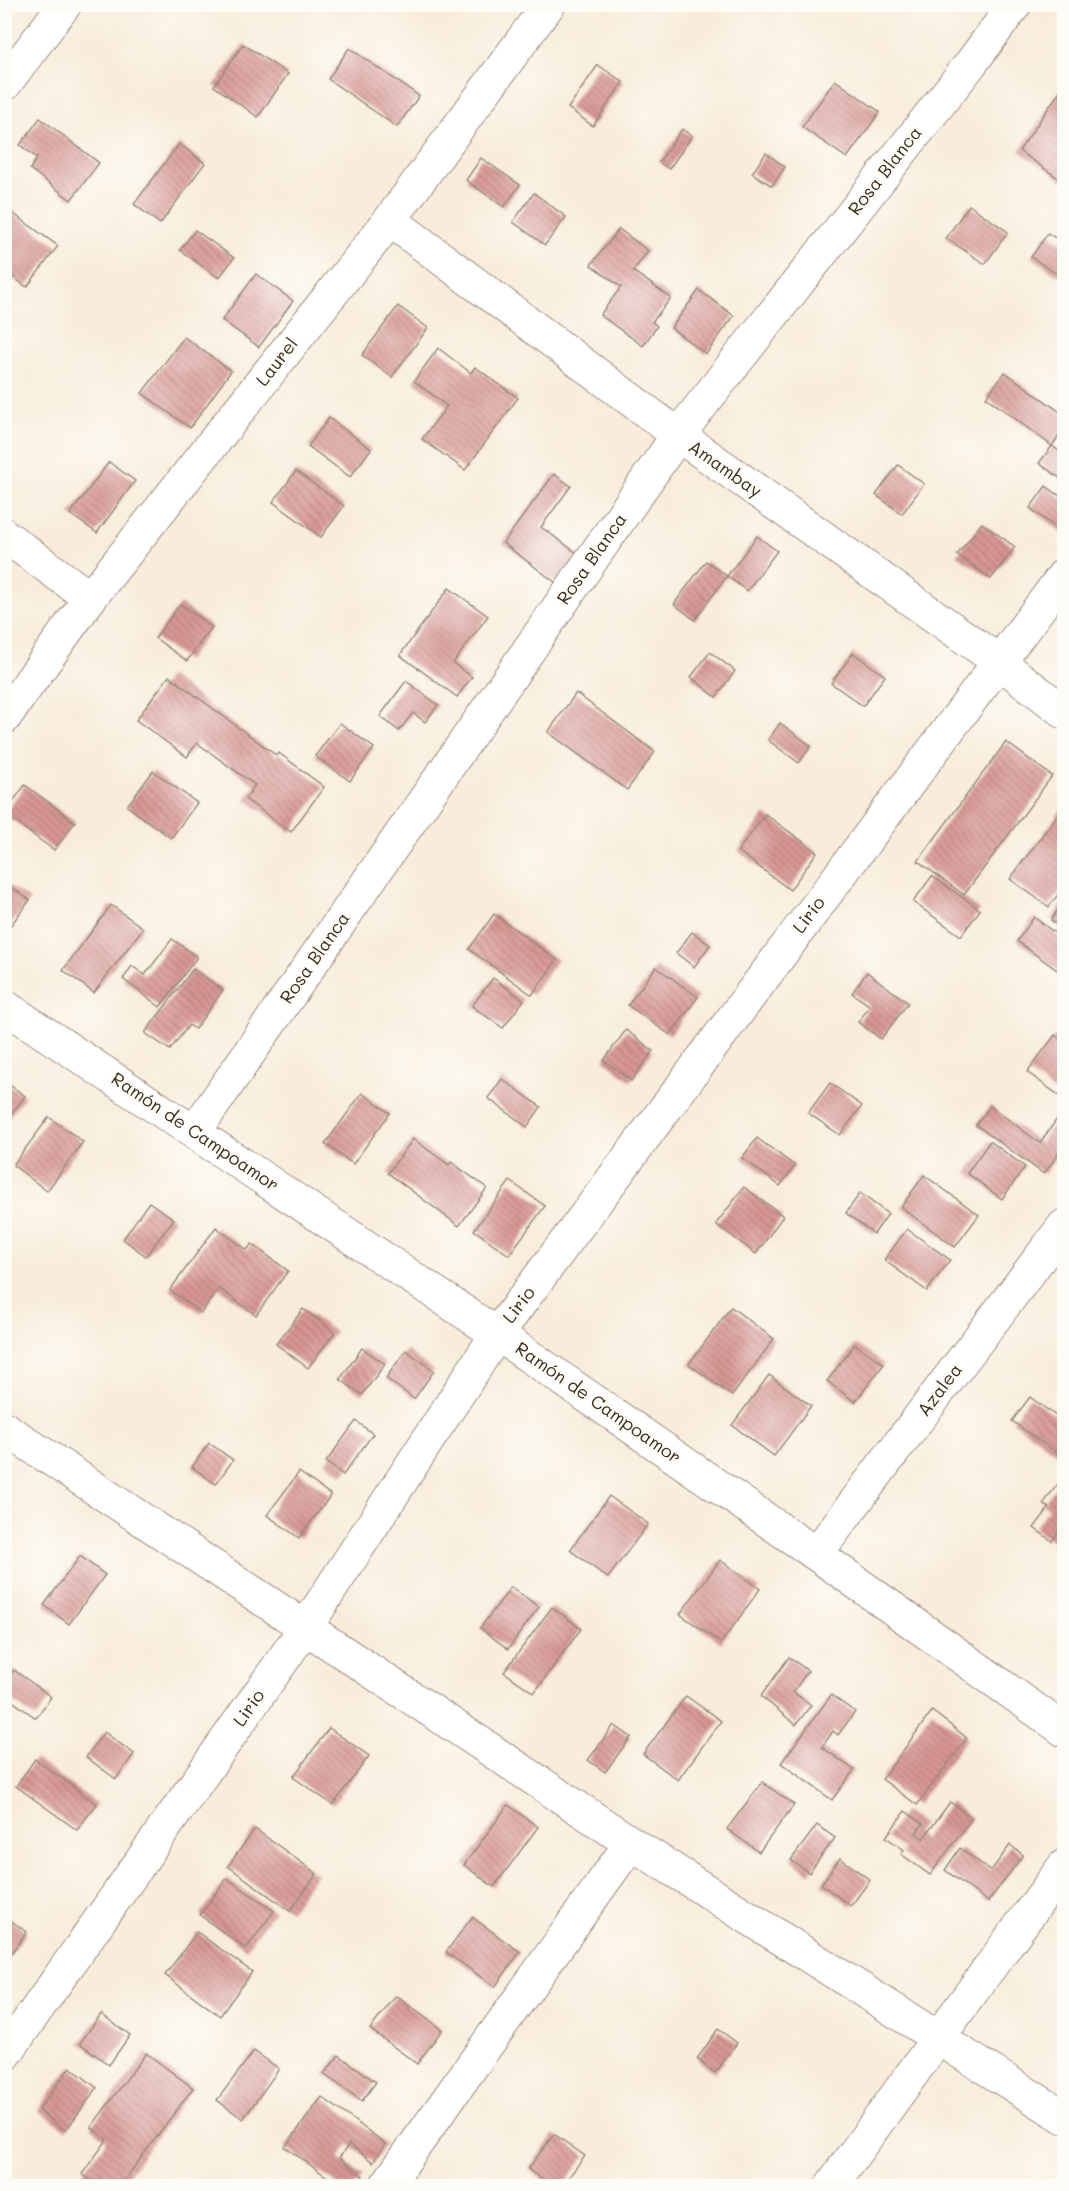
<svg xmlns="http://www.w3.org/2000/svg" width="1069" height="2191" viewBox="0 0 1069 2191" font-family="Mali,sans-serif">
<style>
.building{fill:url(#building-back-hatch)}
.lines{fill:none;stroke-linecap:round;stroke-linejoin:round}
.minor-casing{stroke:#9a8b7c;stroke-width:35}
.minor{stroke:#fff;stroke-width:33}
.labels{text-anchor:middle;stroke-width:6;stroke-linejoin:round;paint-order:stroke}
.street-label{font-size:18px;fill:#3b2a1e;stroke:#fdfcf7}
</style>
<defs>
<pattern id="building-back-hatch" width="6" height="6" patternUnits="userSpaceOnUse" patternTransform="scale(1.5)"><rect width="6" height="6" fill="#d89794"/><path d="M-1 5l2 2M0 0l6 6M5-1l2 2" fill="none" stroke="#b07b78"/></pattern>
</defs>
<rect width="100%" height="100%" fill="#fdfcf7"/>
<filter id="ink" filterUnits="userSpaceOnUse"><feTurbulence type="fractalNoise" baseFrequency=".0167" numOctaves="2"/><feDisplacementMap in="SourceGraphic" scale="12" xChannelSelector="R" yChannelSelector="G"/><feConvolveMatrix kernelMatrix="1 2 1 2 8 2 1 2 1" color-interpolation-filters="sRGB"/></filter>
<filter id="wash" filterUnits="userSpaceOnUse"><feTurbulence type="fractalNoise" baseFrequency=".008" numOctaves="4" result="noise"/><feDisplacementMap in="SourceGraphic" scale="24" xChannelSelector="R" yChannelSelector="G"/><feGaussianBlur stdDeviation="1.35" result="paint"/><feColorMatrix in="noise" values="0 0 0 0 0 0 0 0 0 0 0 0 0 0 0 0 0 1.4 0 .05"/><feComposite in="paint" operator="in"/></filter>
<g filter="url(#wash)">
<rect width="100%" height="100%" fill="#f8ecda"/>
<g id="blocks">
<!-- building -->
<g class="building">
<path d="M243,44L288,74L258,117L214,86Z"/>
<path d="M349,48L419,96L397,127L328,79Z"/>
<path d="M598,65L623,82L593,126L568,108Z"/>
<path d="M835,80L880,112L847,158L802,127Z"/>
<path d="M1064,85V182L1019,151Z"/>
<path d="M40,118L99,163L71,200L30,169L37,158L20,145Z"/>
<path d="M682,129L692,136L669,169L659,162Z"/>
<path d="M179,144L205,163L160,224L134,204Z"/>
<path d="M766,153L785,167L772,186L752,173Z"/>
<path d="M481,158L520,185L504,207L466,180Z"/>
<path d="M534,193L566,217L545,245L513,222Z"/>
<path d="M969,205L1008,232L985,264L946,238Z"/>
<path d="M4,207L58,246L27,287L4,271Z"/>
<path d="M619,229L648,251L633,271L671,298L652,322L657,326L643,346L600,315L621,287L591,265Z"/>
<path d="M195,230L234,258L219,278L180,250Z"/>
<path d="M1048,233L1064,244V272L1061,277L1031,257Z"/>
<path d="M256,274L293,301L259,347L222,320Z"/>
<path d="M699,290L734,316L706,354L671,328Z"/>
<path d="M398,306L428,328L392,377L362,355Z"/>
<path d="M184,337L231,371L190,428L142,393Z"/>
<path d="M438,348L471,373L475,367L518,398L465,470L422,439L447,406L414,381Z"/>
<path d="M1005,372L1064,415V429L1052,446L986,397Z"/>
<path d="M329,418L371,449L350,477L308,446Z"/>
<path d="M1052,446L1064,454V481L1039,463Z"/>
<path d="M109,462L135,481L97,533L70,514Z"/>
<path d="M898,465L924,484L902,514L876,495Z"/>
<path d="M296,471L344,506L321,537L273,502Z"/>
<path d="M554,474L571,486L541,527L581,556L559,585L503,543Z"/>
<path d="M1046,486L1064,499V534L1030,508Z"/>
<path d="M982,523L1015,547L991,579L957,555Z"/>
<path d="M757,536L777,551L747,591L727,576Z"/>
<path d="M706,561L727,576L695,620L674,604Z"/>
<path d="M449,588L488,616L453,663L472,677L457,697L400,655Z"/>
<path d="M180,604L212,627L187,661L155,638Z"/>
<path d="M710,652L735,671L716,697L691,677Z"/>
<path d="M853,653L885,676L863,706L831,683Z"/>
<path d="M169,676L277,756L279,753L324,787L291,832L245,799L255,785L197,743L187,757L136,720Z"/>
<path d="M406,681L438,705L425,722L413,713L399,731L380,716Z"/>
<path d="M576,693L655,752L627,790L548,732Z"/>
<path d="M340,723L374,748L350,781L315,756Z"/>
<path d="M780,723L811,746L799,763L768,740Z"/>
<path d="M1006,742L1052,776L964,895L918,861Z"/>
<path d="M153,771L197,803L171,838L127,806Z"/>
<path d="M25,785L75,822L54,850L4,814Z"/>
<path d="M1064,806V886L1049,907L1010,879Z"/>
<path d="M765,814L817,852L790,890L738,851Z"/>
<path d="M932,876L980,910L961,936L913,902Z"/>
<path d="M8,885L30,900L4,934V889Z"/>
<path d="M1064,901V930L1051,920Z"/>
<path d="M111,905L143,928L94,993L63,970Z"/>
<path d="M494,914L557,960L532,995L469,949Z"/>
<path d="M1034,917L1064,940V960L1057,970L1017,941Z"/>
<path d="M692,932L710,945L694,967L676,953Z"/>
<path d="M172,939L197,957L160,1007L123,979L132,966L145,975Z"/>
<path d="M656,967L698,997L670,1035L628,1005Z"/>
<path d="M193,969L223,990L195,1029L189,1025L170,1050L145,1033Z"/>
<path d="M867,972L908,1003L881,1039L858,1022L870,1006L852,993Z"/>
<path d="M493,978L524,1000L503,1028L472,1006Z"/>
<path d="M626,1030L653,1051L631,1081L604,1060Z"/>
<path d="M1055,1035L1064,1042V1099L1027,1072Z"/>
<path d="M502,1079L541,1107L527,1127L488,1098Z"/>
<path d="M4,1081L25,1096L4,1124Z"/>
<path d="M830,1083L862,1106L840,1135L808,1113Z"/>
<path d="M362,1093L390,1113L353,1164L325,1144Z"/>
<path d="M990,1106L1040,1143L1062,1112L1064,1114V1146L1044,1174L976,1125Z"/>
<path d="M49,1117L83,1142L47,1191L13,1165Z"/>
<path d="M757,1138L795,1166L780,1186L742,1158Z"/>
<path d="M413,1139L449,1165L451,1162L487,1188L459,1226L388,1173Z"/>
<path d="M990,1141L1025,1167L1002,1199L967,1173Z"/>
<path d="M924,1175L979,1215L955,1247L901,1207Z"/>
<path d="M510,1181L545,1206L509,1255L474,1230Z"/>
<path d="M744,1187L783,1216L756,1254L716,1224Z"/>
<path d="M860,1193L888,1214L874,1234L846,1213Z"/>
<path d="M149,1202L174,1219L146,1256L123,1239Z"/>
<path d="M216,1227L247,1250L252,1244L288,1271L256,1315L219,1288L201,1313L170,1290Z"/>
<path d="M907,1229L950,1260L927,1291L884,1260Z"/>
<path d="M731,1307L774,1339L732,1396L689,1364Z"/>
<path d="M303,1309L335,1332L308,1368L276,1344Z"/>
<path d="M855,1344L884,1364L855,1402L827,1381Z"/>
<path d="M362,1348L385,1364L362,1395L340,1379Z"/>
<path d="M406,1350L434,1371L414,1399L386,1378Z"/>
<path d="M769,1375L811,1406L774,1456L732,1425Z"/>
<path d="M1030,1397L1064,1422V1443L1057,1453L1012,1421Z"/>
<path d="M356,1421L373,1434L343,1475L326,1462Z"/>
<path d="M209,1443L233,1460L216,1484L192,1467Z"/>
<path d="M299,1472L331,1495L299,1538L267,1515Z"/>
<path d="M1057,1485L1064,1490V1524L1052,1541L1034,1528L1049,1508L1043,1504Z"/>
<path d="M609,1496L648,1524L608,1578L570,1550Z"/>
<path d="M80,1556L105,1575L69,1624L44,1605Z"/>
<path d="M720,1560L760,1589L721,1643L680,1614Z"/>
<path d="M511,1587L539,1607L508,1649L480,1628Z"/>
<path d="M552,1607L581,1629L534,1693L504,1672Z"/>
<path d="M789,1657L808,1671L793,1692L811,1705L796,1725L761,1696Z"/>
<path d="M14,1670L51,1697L36,1718L4,1695V1683Z"/>
<path d="M831,1695L855,1712L838,1735L833,1731L822,1747L854,1770L832,1800L781,1763Z"/>
<path d="M686,1696L721,1721L678,1780L643,1754Z"/>
<path d="M932,1711L967,1738L917,1805L882,1779Z"/>
<path d="M614,1725L631,1737L605,1772L588,1760Z"/>
<path d="M329,1728L369,1756L333,1805L293,1777Z"/>
<path d="M104,1732L134,1754L116,1779L86,1757Z"/>
<path d="M35,1759L97,1804L77,1830L16,1786Z"/>
<path d="M762,1782L794,1805L759,1852L727,1829Z"/>
<path d="M950,1802L972,1818L930,1875L901,1854L904,1850L886,1837L905,1811L923,1824L916,1833L923,1839Z"/>
<path d="M508,1805L538,1827L494,1887L464,1865Z"/>
<path d="M817,1825L835,1838L809,1873L791,1860Z"/>
<path d="M255,1829L317,1874L290,1911L228,1866Z"/>
<path d="M1010,1845L1023,1855L988,1902L945,1870L960,1848L991,1871Z"/>
<path d="M840,1858L870,1880L851,1906L821,1884Z"/>
<path d="M227,1878L274,1911L246,1949L200,1915Z"/>
<path d="M4,1916L27,1932L4,1963Z"/>
<path d="M472,1917L520,1952L495,1987L446,1952Z"/>
<path d="M197,1932L252,1972L220,2016L165,1975Z"/>
<path d="M396,1996L442,2030L417,2064L370,2029Z"/>
<path d="M101,2014L130,2035L109,2065L80,2043Z"/>
<path d="M718,2029L737,2043L715,2073L697,2059Z"/>
<path d="M254,2051L279,2069L243,2119L217,2100Z"/>
<path d="M146,2053L193,2088L120,2186H99L82,2174L107,2140L91,2127Z"/>
<path d="M339,2055L376,2082L362,2101L324,2074Z"/>
<path d="M70,2067L97,2088L66,2130L38,2110Z"/>
<path d="M322,2097L386,2144L373,2162L349,2144L339,2158L363,2176L355,2186H340L285,2147Z"/>
<path d="M554,2134L585,2156L562,2186H551L528,2169Z"/>
</g>
</g>
</g>
<g filter="url(#ink)">
<use href="#blocks" fill-opacity="0" stroke="#9a8b7c" stroke-width="1.5"/>
<g class="lines">
<!-- minor casing -->
<g class="minor-casing">
<g id="minor">
<path d="M4,85L65,4"/>
<path d="M390,220L678,435L998,661L1064,712"/>
<path d="M4,535L90,598"/>
<path d="M4,718L90,598L390,220L549,4"/>
<path d="M4,1006L497,1334L816,1554L1064,1730"/>
<path d="M195,1131L678,435L972,62L1015,4"/>
<path d="M4,1428L631,1843L938,2038L1064,1866"/>
<path d="M816,1554L1064,1226"/>
<path d="M4,2056L306,1627L497,1334L1064,575"/>
<path d="M386,2186L631,1843"/>
<path d="M831,2186L938,2038L1064,2117"/>
</g>
</g>
<!-- minor -->
<use href="#minor" class="minor"/>
</g>
</g>
<g class="labels">
<!-- street labels -->
<g class="street-label">
<text transform="translate(885 171) rotate(-52)" y="6">Rosa Blanca</text>
<text transform="translate(277 362) rotate(-52)" y="6">Laurel</text>
<text transform="translate(725 469) rotate(35)" y="6">Amambay</text>
<text transform="translate(592 559) rotate(-55)" y="6">Rosa Blanca</text>
<text transform="translate(809 915) rotate(-53)" y="6">Lirio</text>
<text transform="translate(315 958) rotate(-55)" y="6">Rosa Blanca</text>
<text transform="translate(195 1132) rotate(34)" y="6">Ramón de Campoamor</text>
<text transform="translate(519 1305) rotate(-53)" y="6">Lirio</text>
<text transform="translate(940 1390) rotate(-53)" y="6">Azalea</text>
<text transform="translate(598 1403) rotate(35)" y="6">Ramón de Campoamor</text>
<text transform="translate(249 1708) rotate(-55)" y="6">Lirio</text>
</g>
</g>
<!-- margin -->
<rect width="1069" height="2191" fill="none" stroke="#fdfcf7" stroke-width="24"/>
</svg>
